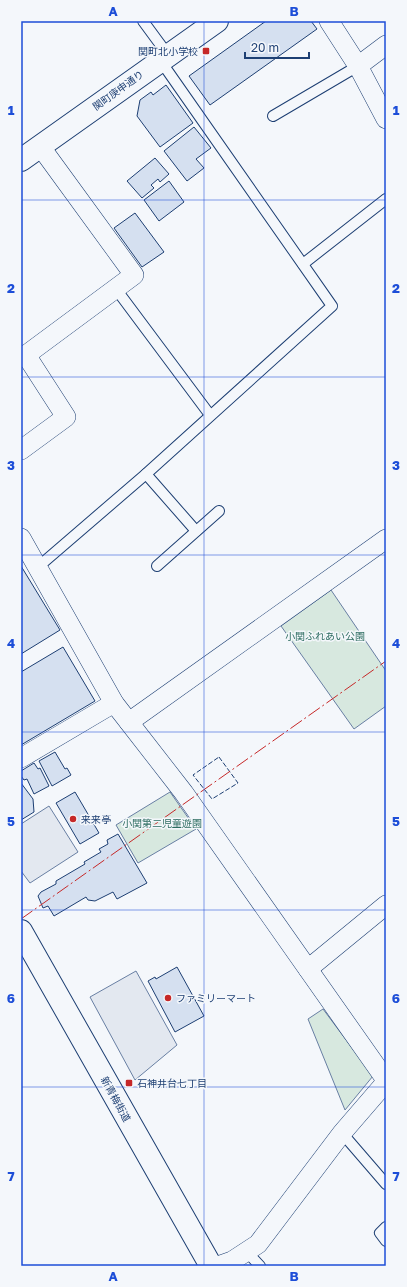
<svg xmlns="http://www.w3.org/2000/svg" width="407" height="1287" viewBox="0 0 407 1287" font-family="'Golos Text','Noto Sans JP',sans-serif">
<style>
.green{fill:#d7e8df;stroke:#687fa3}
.parking{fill:#e3e8f0;stroke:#687fa3}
.building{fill:#d5e0f0;stroke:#1d3f73}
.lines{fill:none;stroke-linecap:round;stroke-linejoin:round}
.service-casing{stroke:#1d3f73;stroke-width:12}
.minor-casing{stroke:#1d3f73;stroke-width:20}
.tertiary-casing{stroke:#1d3f73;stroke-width:24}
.secondary-casing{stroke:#1d3f73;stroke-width:24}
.service{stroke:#f4f7fb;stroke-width:10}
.minor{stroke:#f4f7fb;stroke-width:19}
.tertiary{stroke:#f4f7fb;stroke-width:22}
.secondary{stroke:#f4f7fb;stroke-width:22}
.fence{stroke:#1d3f73;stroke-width:1;stroke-dasharray:5 2;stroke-linecap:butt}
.power{stroke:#c62828;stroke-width:1;stroke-dasharray:14 3 2 3;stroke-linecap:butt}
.grid{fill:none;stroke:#1d4ed8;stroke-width:1;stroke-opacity:0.55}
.poi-dot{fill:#c62828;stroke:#f4f7fb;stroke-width:1.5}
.labels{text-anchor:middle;stroke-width:3;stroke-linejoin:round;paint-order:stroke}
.poi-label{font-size:10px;fill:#1d3f73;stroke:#f4f7fb;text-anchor:start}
.street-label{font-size:10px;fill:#1d3f73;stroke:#f4f7fb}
.park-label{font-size:10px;fill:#2c6c60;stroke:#f4f7fb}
.neatline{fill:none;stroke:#1d4ed8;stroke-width:1.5}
.grid-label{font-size:13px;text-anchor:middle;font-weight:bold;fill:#1d4ed8}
</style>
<rect width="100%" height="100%" fill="#f4f7fb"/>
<!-- green -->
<g class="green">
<path d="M331,590L386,671V706L354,729L281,626Z"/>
<path d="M170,792L196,829L138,863L116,825Z"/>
<path d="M323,1009L373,1076L345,1110L308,1019Z"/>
</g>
<!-- parking -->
<g class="parking">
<path d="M49,806L78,852L30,883L21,871V824Z"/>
<path d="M136,971L177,1045L135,1080L90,997Z"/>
</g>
<!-- building -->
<g class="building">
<path d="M266,21H311L317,29L210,105L189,76Z"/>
<path d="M166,85L193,123L160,147L137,116L140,100L151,92L153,95Z"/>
<path d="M194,127L211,148L196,159L204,168L187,181L164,151Z"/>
<path d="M155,158L169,174L160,182L158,179L151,185L154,188L142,198L127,181Z"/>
<path d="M169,181L184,202L159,221L144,200Z"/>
<path d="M135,213L164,252L142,267L114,228Z"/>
<path d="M21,566L60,630L21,654Z"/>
<path d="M63,647L95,701L21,745V672Z"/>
<path d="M55,752L65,769L67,768L71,775L52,786L39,761Z"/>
<path d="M34,763L38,769L40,768L49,786L34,794L27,779L24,780L21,776V771Z"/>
<path d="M21,783L33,799L34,812L21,820Z"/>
<path d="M75,792L99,833L80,844L56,803Z"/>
<path d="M118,834L147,883L117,899L113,892L95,901L88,900L86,897L54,916L48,906L43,908L38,896L41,892L56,884V881L85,864L84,862L101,852L99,849L108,844L107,840Z"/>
<path d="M177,967L204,1016L175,1032L148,981L155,977L156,979Z"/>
</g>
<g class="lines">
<!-- service casing -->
<g class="service-casing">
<g id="service">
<path d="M143,21L168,55"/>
<path d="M273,116L358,66"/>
<path d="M303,264L386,199"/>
<path d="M116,289L210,415"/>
<path d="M146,474L196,531"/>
<path d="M157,566L219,511"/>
<path d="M38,567L146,474L332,306L160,60"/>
<path d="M342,1133L386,1184"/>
<path d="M386,1227L380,1233L386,1241"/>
<path d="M247,1252L260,1266"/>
</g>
</g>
<!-- minor casing -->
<g class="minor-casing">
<g id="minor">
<path d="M329,21L358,66L386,119"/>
<path d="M358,66L386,45"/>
<path d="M21,450L66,417L26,355L134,275L40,146"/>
<path d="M21,538L114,703L184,793L386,1080"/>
<path d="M129,722L386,539"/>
<path d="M21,758L114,703"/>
<path d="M308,969L386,905"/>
<path d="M218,1266L232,1261L258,1244L342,1133L386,1082"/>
</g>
</g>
<!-- tertiary casing -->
<g class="tertiary-casing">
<path id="tertiary" d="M21,160L217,21"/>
</g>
<!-- secondary casing -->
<g class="secondary-casing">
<path id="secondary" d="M21,931L211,1266"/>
</g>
<!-- service -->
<use href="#service" class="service"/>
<!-- minor -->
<use href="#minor" class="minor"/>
<!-- tertiary -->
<use href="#tertiary" class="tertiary"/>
<!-- secondary -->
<use href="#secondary" class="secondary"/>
<!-- fence -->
<path class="fence" d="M219,757L238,783L212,799L193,775Z"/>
<!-- power -->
<path class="power" d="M21,919L386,661"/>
</g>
<!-- grid -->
<path class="grid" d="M204,21V1266M21,200H386M21,377H386M21,555H386M21,732H386M21,910H386M21,1087H386"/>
<!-- markers -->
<g class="poi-dot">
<rect x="202" y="47" width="8" height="8" rx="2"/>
<circle cx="73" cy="819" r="4"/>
<circle cx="168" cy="998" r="4"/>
<rect x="125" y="1079" width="8" height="8" rx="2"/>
</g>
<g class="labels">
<!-- poi labels -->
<g class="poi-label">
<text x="198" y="55" text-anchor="end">関町北小学校</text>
<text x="81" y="823">来来亭</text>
<text x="176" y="1002">ファミリーマート</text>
<text x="137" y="1087">石神井台七丁目</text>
</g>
<!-- street labels -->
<g class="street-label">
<text transform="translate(118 90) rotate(-36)" y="4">関町庚申通り</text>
<text transform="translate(116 1099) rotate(61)" y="4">新青梅街道</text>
</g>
<!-- park labels -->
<g class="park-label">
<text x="325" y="640">小関ふれあい公園</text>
<text x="162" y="827">小関第二児童遊園</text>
</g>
</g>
<!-- border -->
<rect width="407" height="1287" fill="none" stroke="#f4f7fb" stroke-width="44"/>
<!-- scale -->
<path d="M245 52v6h64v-6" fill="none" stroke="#1d3f73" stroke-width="2"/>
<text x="251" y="52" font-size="12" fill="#1d3f73" stroke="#f4f7fb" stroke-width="3" paint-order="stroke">20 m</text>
<rect x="22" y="22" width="363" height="1243" class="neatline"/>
<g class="grid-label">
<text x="113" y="16">A</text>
<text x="294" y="16">B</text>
<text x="11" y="115">1</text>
<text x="396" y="115">1</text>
<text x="11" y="293">2</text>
<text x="396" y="293">2</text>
<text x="11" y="470">3</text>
<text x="396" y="470">3</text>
<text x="11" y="648">4</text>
<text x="396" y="648">4</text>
<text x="11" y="826">5</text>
<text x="396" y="826">5</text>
<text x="11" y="1003">6</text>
<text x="396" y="1003">6</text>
<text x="11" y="1181">7</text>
<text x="396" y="1181">7</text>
<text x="113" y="1281">A</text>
<text x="294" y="1281">B</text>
</g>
</svg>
